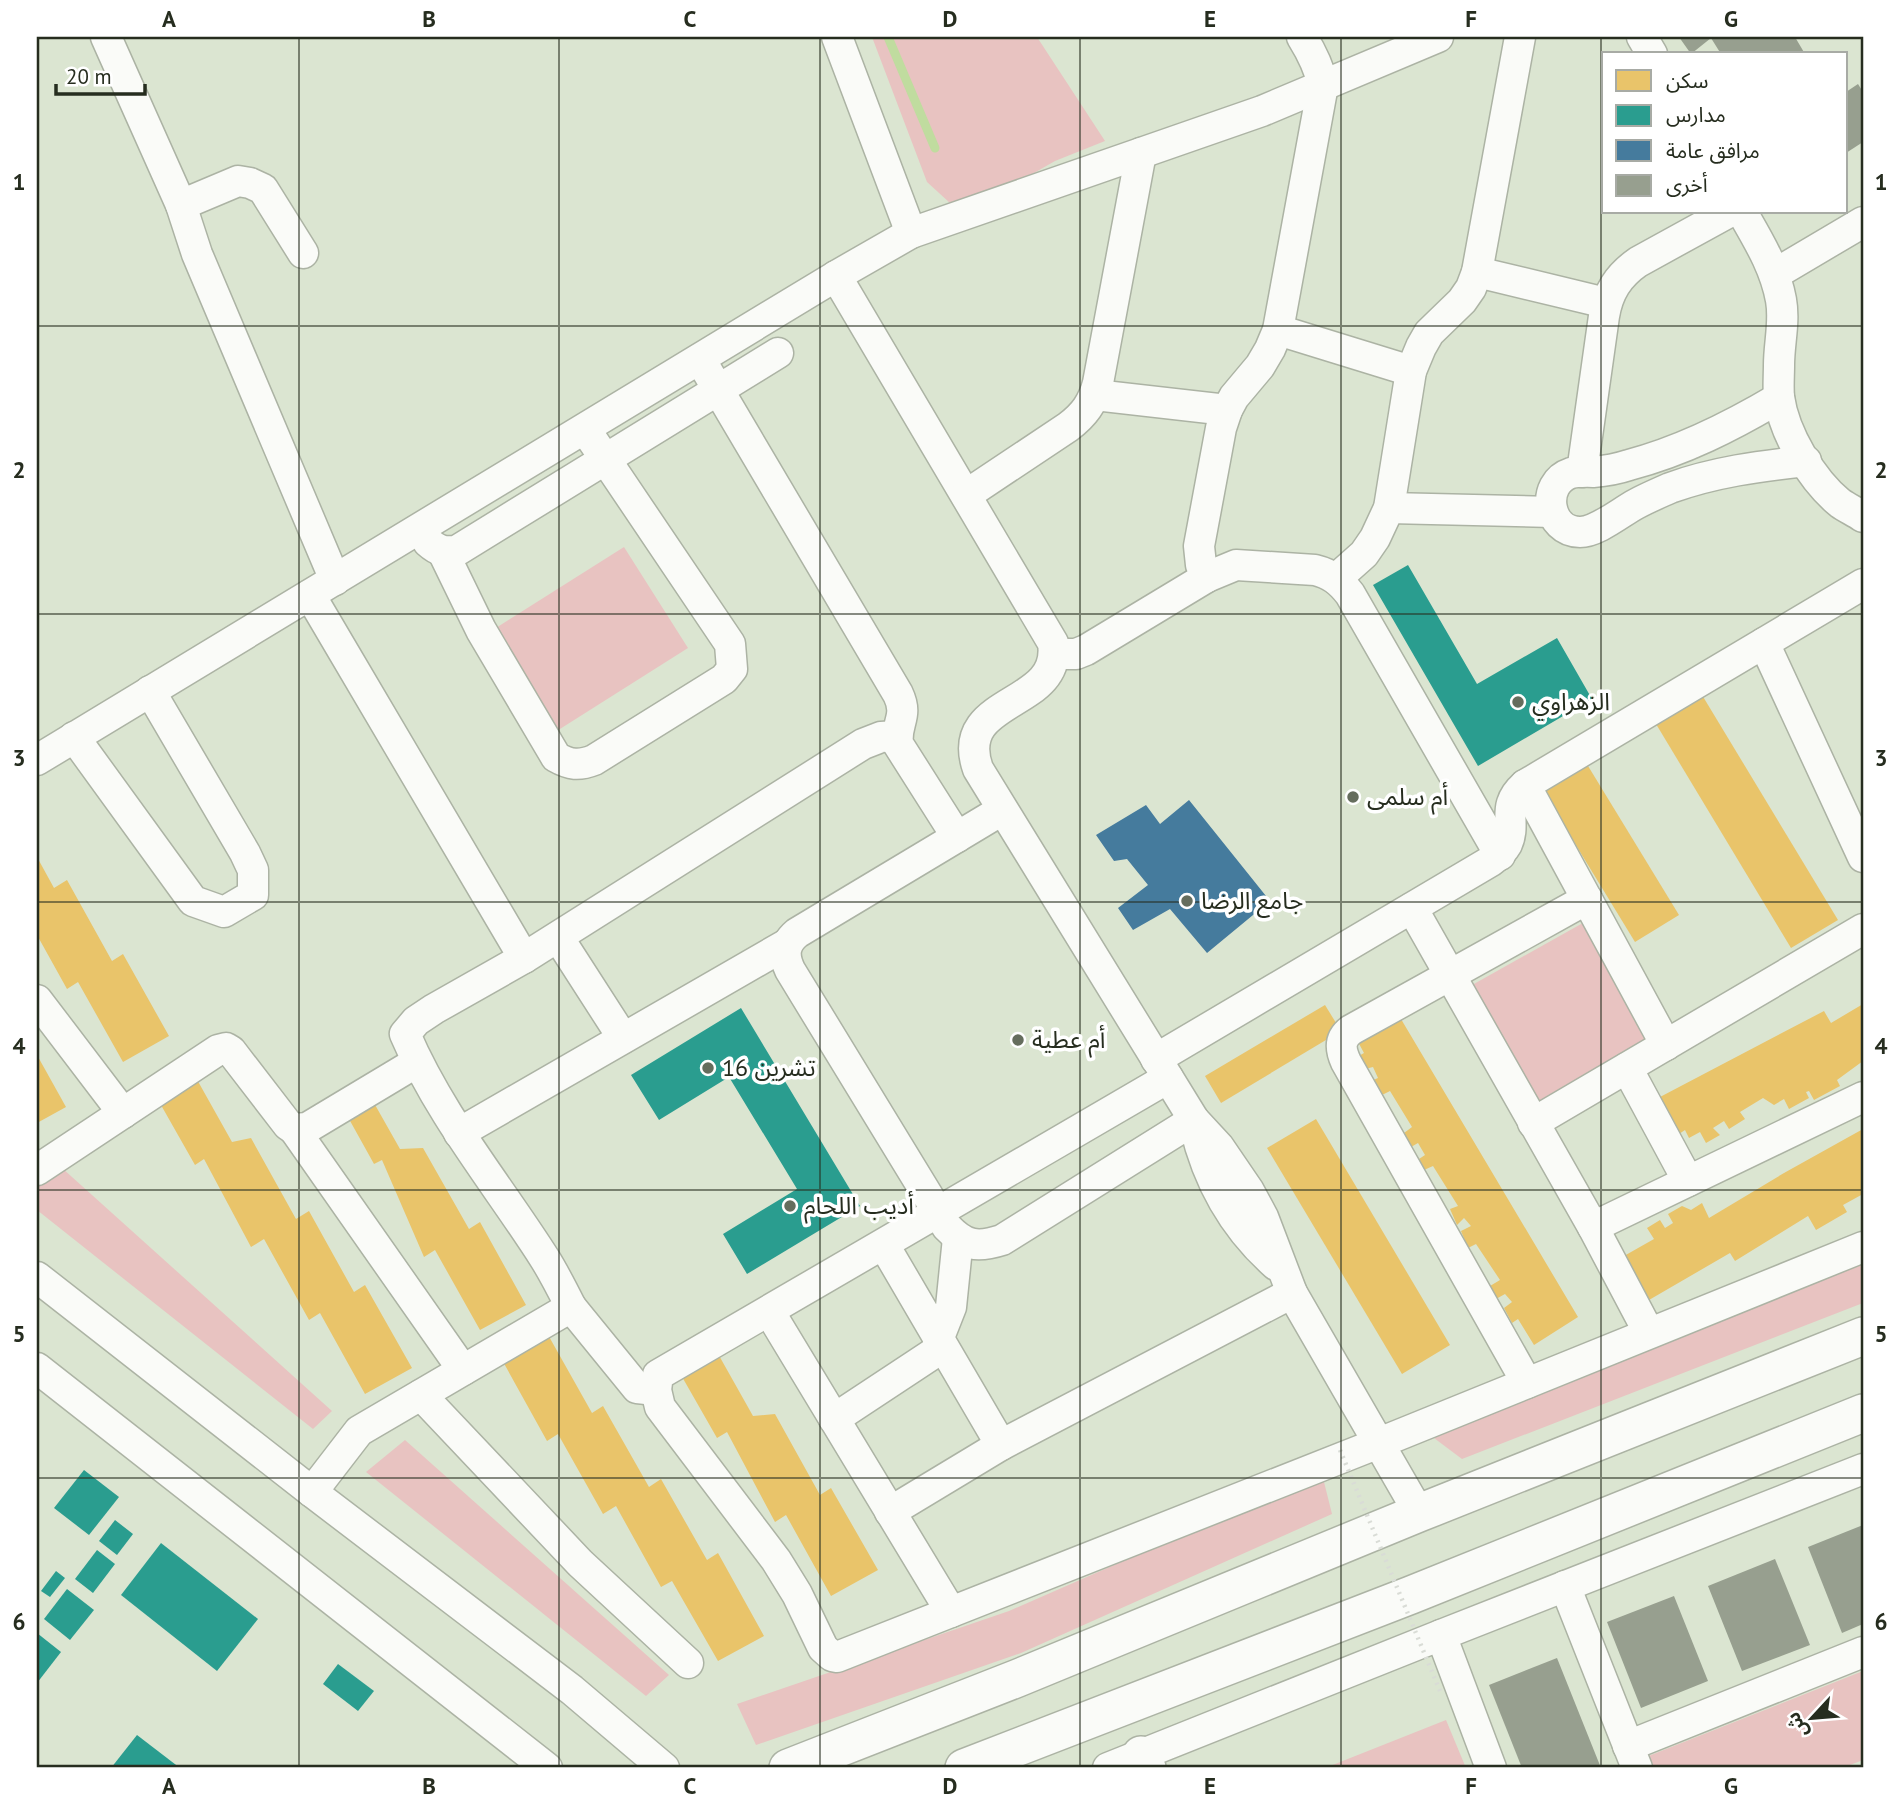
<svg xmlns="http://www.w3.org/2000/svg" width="1900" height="1805" viewBox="0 0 1900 1805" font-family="'PT Sans','Noto Sans Arabic',sans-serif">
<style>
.green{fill:#e8c3c1}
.homes{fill:#e9c46a}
.schools{fill:#2a9d8f}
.public{fill:#457b9d}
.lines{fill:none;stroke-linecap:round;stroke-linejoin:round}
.stream{stroke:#c0dc9f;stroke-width:9}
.building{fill:#979f8f}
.minor-casing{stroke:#acb3a4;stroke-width:33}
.major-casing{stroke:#acb3a4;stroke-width:40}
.minor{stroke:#fafbf8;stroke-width:30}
.major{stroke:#fafbf8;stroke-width:37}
.path-bridge{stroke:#d9dcd6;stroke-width:4.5;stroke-dasharray:2 5;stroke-linecap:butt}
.grid{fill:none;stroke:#262d1f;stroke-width:2;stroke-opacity:0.55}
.poi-dot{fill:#656d5d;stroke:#fff;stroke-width:2.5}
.labels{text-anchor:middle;stroke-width:7;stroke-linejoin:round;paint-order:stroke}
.poi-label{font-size:24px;fill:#262d1f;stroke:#fff;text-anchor:start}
.neatline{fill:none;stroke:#262d1f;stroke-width:2.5}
.grid-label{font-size:23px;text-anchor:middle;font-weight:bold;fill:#262d1f}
</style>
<rect width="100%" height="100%" fill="#dbe5d1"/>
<!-- green -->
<g class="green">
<path d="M872,37H1037L1105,141L1055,161L962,214L927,182Z"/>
<path d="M624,547L688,648L552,734L488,633Z"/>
<path d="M1590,919L1657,1039L1531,1109L1465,989Z"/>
<path d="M62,1168L332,1411L313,1429L37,1210V1185Z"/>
<path d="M1863,1244V1303L1462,1459L1422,1429Z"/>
<path d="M405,1440L669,1675L646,1696L366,1472Z"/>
<path d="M1322,1474L1332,1514L1021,1653L756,1745L737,1704L1009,1611Z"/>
<path d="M1863,1671V1760L1842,1768H1645L1641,1759Z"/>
<path d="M1446,1720L1466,1768H1325Z"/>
</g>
<!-- homes -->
<g class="homes">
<path d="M1699,690L1838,920L1791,948L1653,719Z"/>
<path d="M1585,761L1679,915L1635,942L1541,788Z"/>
<path d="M37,857L54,888L67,880L112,961L123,954L169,1036L123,1062L78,982L67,989L37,935Z"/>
<path d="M1863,1004V1061L1837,1080L1840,1086L1814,1100L1809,1091L1806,1092L1809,1098L1789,1109L1784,1099L1774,1105L1763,1098L1740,1112L1745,1119L1729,1129L1724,1121L1713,1128L1720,1135L1706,1143L1700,1132L1689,1138L1685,1130L1679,1134L1660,1097L1824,1011L1831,1023Z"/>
<path d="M1325,1005L1341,1031L1221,1103L1205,1076Z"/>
<path d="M1398,1014L1578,1317L1534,1345L1518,1319L1512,1323L1504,1308L1512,1302L1505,1294L1496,1299L1490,1286L1500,1280L1476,1244L1468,1248L1461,1231L1471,1226L1464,1218L1457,1225L1450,1209L1458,1206L1433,1166L1424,1170L1419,1159L1425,1155L1418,1143L1411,1147L1404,1133L1412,1127L1390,1091L1380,1096L1371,1081L1378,1078L1373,1067L1365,1069L1357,1057L1364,1053L1357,1040Z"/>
<path d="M37,1055L66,1107L37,1123Z"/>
<path d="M195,1076L232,1142L251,1138L296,1219L309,1211L354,1292L365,1285L412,1368L365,1394L320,1313L309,1320L264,1239L251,1247L204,1159L195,1165L157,1098Z"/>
<path d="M374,1103L400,1149L423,1148L469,1229L480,1222L526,1305L480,1330L435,1250L424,1257L382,1160L374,1164L349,1119Z"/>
<path d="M1316,1119L1450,1345L1402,1374L1267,1148Z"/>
<path d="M1863,1129V1194L1843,1205L1847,1212L1816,1230L1808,1216L1735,1261L1730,1253L1649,1300L1624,1256L1654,1239L1647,1228L1660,1220L1665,1228L1673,1223L1668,1214L1682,1206L1691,1210L1702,1203L1709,1218L1784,1173Z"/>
<path d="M547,1333L592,1413L603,1406L649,1487L661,1479L707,1560L718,1553L764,1636L718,1661L672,1581L661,1587L616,1506L603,1514L558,1434L547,1441L501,1358Z"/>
<path d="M717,1352L753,1416L775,1414L820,1495L831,1488L878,1570L831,1596L786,1515L775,1522L727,1432L717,1438L681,1375Z"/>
</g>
<!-- schools -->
<g class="schools">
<path d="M1408,565L1477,684L1557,638L1592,699L1478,766L1373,585Z"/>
<path d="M741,1008L860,1206L747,1274L723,1234L797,1189L729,1077L659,1120L631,1075Z"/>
<path d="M84,1470L119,1497L89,1535L54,1508Z"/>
<path d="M115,1520L133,1534L117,1555L99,1541Z"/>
<path d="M161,1543L258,1619L217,1671L121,1595Z"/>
<path d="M97,1550L115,1564L93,1593L75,1579Z"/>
<path d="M56,1571L65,1578L50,1597L41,1591Z"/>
<path d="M67,1589L94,1610L70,1640L44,1619Z"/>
<path d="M37,1633L61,1652L37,1683Z"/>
<path d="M338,1664L374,1691L358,1711L323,1684Z"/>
<path d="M137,1735L180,1768H111Z"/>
</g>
<!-- public -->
<path class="public" d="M1189,800L1270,901L1207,953L1170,909L1133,930L1118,908L1148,885L1127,859L1114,861L1096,835L1146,805L1160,824Z"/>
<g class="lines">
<!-- stream -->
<path class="stream" d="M888,37L935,148"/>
</g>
<!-- building -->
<g class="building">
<path d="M1679,37H1795L1805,54H1721L1711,38L1691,54Z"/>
<path d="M1858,84L1863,92V142L1846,153V92Z"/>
<path d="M1863,1525V1624L1842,1633L1808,1547Z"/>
<path d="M1775,1559L1810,1645L1742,1671L1708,1586Z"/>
<path d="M1674,1596L1708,1681L1641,1708L1607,1622Z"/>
<path d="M1557,1658L1601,1768H1522L1489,1685Z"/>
</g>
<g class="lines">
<!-- minor casing -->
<g class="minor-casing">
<g id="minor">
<path d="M106,37L181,205L197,254L335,580"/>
<path d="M837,37L911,233"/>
<path d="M1642,37L1652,54"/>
<path d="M181,205L238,181L250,183L263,189L303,253"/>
<path d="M1742,212C1758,240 1775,267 1781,300C1785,322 1779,343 1779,365C1779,375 1778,387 1779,397C1784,434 1812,480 1840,503C1847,508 1856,512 1863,517"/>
<path d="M1477,272L1606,303"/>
<path d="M1775,274L1863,222"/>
<path d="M836,276L1053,643C1063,709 952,696 978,769L1194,1120L1219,1147L1249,1191L1263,1217L1292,1293L1419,1513"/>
<path d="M1278,330L1411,371"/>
<path d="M700,359L898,694C909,717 895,723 898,744L957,837"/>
<path d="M1095,395L1227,410"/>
<path d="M1779,398C1732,426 1683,451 1629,465C1617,469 1605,471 1593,472C1586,472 1578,471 1571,473C1540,483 1547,532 1580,532C1597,532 1621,512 1636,504C1647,498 1659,493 1670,488C1714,472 1760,466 1806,461"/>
<path d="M1582,472L1604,316C1608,292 1618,276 1638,262L1729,212"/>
<path d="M966,495L1068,427C1084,415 1093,403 1098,383L1141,153"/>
<path d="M1389,508L1552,512"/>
<path d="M428,542C438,551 445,553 458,550L778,353"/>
<path d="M443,552L481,630L556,757C570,765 579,766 594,760L724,679L732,669L730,644L585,429"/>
<path d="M1207,577L1201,565L1199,546L1221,428L1227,410L1234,397L1260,366L1270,349L1278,330L1323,85C1319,67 1312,53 1302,37"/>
<path d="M1336,579L1364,554L1375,538L1389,508L1411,371L1421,347L1429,333L1462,301L1471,288L1477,272L1520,37"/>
<path d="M310,595L524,958"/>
<path d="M1764,643L1863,857"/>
<path d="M1055,654H1076L1086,650L1207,577L1236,565L1315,570C1331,574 1340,581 1350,594L1500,855"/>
<path d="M74,737L193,901L224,912L253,895V870L245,853L150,691"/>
<path d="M37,760L836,276L911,233L1262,111L1438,37"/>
<path d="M1525,785L1666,1045"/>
<path d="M1002,810L797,933C784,944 783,955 790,970L947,1227C965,1246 977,1248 1002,1240L1194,1120"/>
<path d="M1412,908L1593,1227L1649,1333"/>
<path d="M558,937L623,1038"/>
<path d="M37,1000L123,1113"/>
<path d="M1156,1059L1491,861C1498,856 1503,851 1507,844C1517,822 1500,807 1525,785L1863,584"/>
<path d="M1627,1068L1688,1181"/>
<path d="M1168,1078L658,1375L656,1390L660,1407L776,1560L797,1594L823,1648L832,1656L837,1657L1379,1443L1863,1247"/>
<path d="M1533,1123L1863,929"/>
<path d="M1195,1127C1208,1182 1234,1228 1276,1265"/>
<path d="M294,1129L463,1370"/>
<path d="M459,1133L787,944"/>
<path d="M37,1170L218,1050L226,1048L231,1051L288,1125L294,1129L307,1128L417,1062"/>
<path d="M1593,1227L1863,1097"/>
<path d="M884,1245L1001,1445"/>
<path d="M37,1277L312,1492L572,1690L664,1768"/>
<path d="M571,1307L637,1388L656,1390"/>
<path d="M769,1311L951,1612"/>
<path d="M938,1340L951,1307L958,1238"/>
<path d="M37,1368L547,1768"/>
<path d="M1527,1383L1346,1062C1340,1049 1339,1039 1351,1030L1587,899"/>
<path d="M421,1395L580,1563L688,1663"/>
<path d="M834,1419L943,1347"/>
<path d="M312,1492L359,1431L571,1307C563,1291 555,1275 545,1259C498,1185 440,1116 405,1034L416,1021L434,1009L524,958L863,744L881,737L897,736"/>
<path d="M890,1512L1001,1445L1292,1293"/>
<path d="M1565,1586L1637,1768"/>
<path d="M1441,1635L1491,1768"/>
<path d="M1628,1746L1863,1652"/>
<path d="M1108,1768L1441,1635L1863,1469"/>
</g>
</g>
<!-- major casing -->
<g class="major-casing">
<g id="major">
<path d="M1141,1755L1147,1768"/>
<path d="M788,1768L1018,1678L1419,1513L1863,1336"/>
<path d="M964,1768L1411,1595L1863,1413"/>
</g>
</g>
<!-- minor -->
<use href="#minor" class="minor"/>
<!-- major -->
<use href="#major" class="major"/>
<!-- path-bridge -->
<path class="path-bridge" d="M1340,1450L1440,1691"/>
</g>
<!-- grid -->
<path class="grid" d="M299,37V1768M559,37V1768M820,37V1768M1080,37V1768M1341,37V1768M1601,37V1768M37,326H1863M37,614H1863M37,902H1863M37,1190H1863M37,1478H1863"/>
<!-- markers -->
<g class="poi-dot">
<circle cx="1518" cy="702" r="7"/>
<circle cx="1353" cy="797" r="7"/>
<circle cx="1187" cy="901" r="7"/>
<circle cx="1018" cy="1040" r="7"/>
<circle cx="708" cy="1068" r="7"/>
<circle cx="790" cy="1206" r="7"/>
</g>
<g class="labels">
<!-- poi labels -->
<g class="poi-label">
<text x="1532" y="710">الزهراوي</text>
<text x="1367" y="805">أم سلمى</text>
<text x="1201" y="909">جامع الرضا</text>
<text x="1032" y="1048">أم عطية</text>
<text x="722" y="1076">16 تشرين</text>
<text x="804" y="1214">أديب اللحام</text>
</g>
</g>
<!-- border -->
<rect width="1900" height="1805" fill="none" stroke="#ffffff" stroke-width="77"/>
<!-- legend -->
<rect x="1602" y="52" width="245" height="161" fill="#ffffff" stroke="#a8aba5" stroke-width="2"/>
<rect x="1616" y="70" width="35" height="21" fill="#e9c46a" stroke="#a8aba5" stroke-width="2"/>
<text x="1666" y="88" font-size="21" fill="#262d1f">سكن</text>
<rect x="1616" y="105" width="35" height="21" fill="#2a9d8f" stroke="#a8aba5" stroke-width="2"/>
<text x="1666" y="122" font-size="21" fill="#262d1f">مدارس</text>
<rect x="1616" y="140" width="35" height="21" fill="#457b9d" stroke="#a8aba5" stroke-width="2"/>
<text x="1666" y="158" font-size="21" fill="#262d1f">مرافق عامة</text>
<rect x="1616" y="175" width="35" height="21" fill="#979f8f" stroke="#a8aba5" stroke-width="2"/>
<text x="1666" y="192" font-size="21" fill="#262d1f">أخرى</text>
<!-- north arrow -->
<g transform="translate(1812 1718) rotate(244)" stroke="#ffffff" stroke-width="5" paint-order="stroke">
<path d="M0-5L12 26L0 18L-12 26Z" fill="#262d1f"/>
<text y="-10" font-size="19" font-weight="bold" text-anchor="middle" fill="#262d1f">ش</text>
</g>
<!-- scale -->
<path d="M56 84v10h89v-10" fill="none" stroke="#262d1f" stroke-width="3.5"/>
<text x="66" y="84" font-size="21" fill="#262d1f" stroke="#ffffff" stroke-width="5" paint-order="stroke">20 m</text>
<rect x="38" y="38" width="1824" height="1728" class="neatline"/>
<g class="grid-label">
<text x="169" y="27">A</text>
<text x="429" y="27">B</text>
<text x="690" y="27">C</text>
<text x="950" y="27">D</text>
<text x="1210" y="27">E</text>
<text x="1471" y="27">F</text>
<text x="1731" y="27">G</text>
<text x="19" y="190">1</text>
<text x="1881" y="190">1</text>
<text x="19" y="478">2</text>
<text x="1881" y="478">2</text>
<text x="19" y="766">3</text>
<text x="1881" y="766">3</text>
<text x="19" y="1054">4</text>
<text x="1881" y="1054">4</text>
<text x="19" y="1342">5</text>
<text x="1881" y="1342">5</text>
<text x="19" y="1630">6</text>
<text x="1881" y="1630">6</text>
<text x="169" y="1794">A</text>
<text x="429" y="1794">B</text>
<text x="690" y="1794">C</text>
<text x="950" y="1794">D</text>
<text x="1210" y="1794">E</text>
<text x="1471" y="1794">F</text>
<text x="1731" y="1794">G</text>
</g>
</svg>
